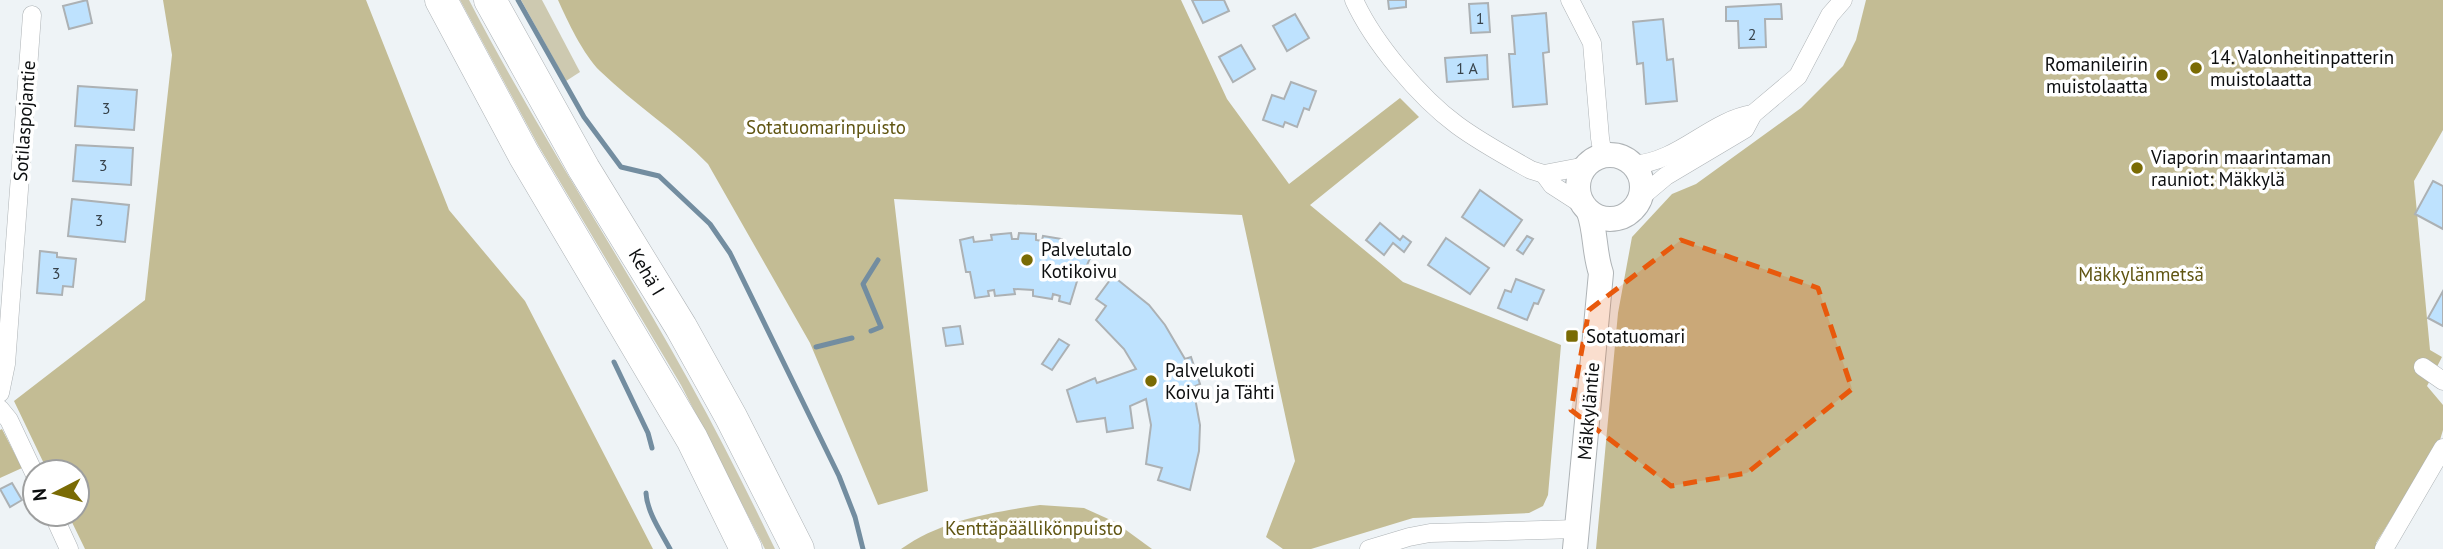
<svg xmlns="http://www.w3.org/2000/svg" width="2443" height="549" viewBox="0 0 2443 549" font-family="'PT Sans',sans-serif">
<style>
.green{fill:#cdc9b0}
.forest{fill:#c3bc94}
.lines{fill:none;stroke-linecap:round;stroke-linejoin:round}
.stream{stroke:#738da0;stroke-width:5}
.building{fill:#bee2fe;stroke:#acb1b4;stroke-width:2}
.street-casing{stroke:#aeb3b6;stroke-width:19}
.secondary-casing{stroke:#aeb3b6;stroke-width:26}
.highway-casing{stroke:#aeb3b6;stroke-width:33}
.street{stroke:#fff;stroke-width:18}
.secondary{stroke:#fff;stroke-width:24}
.highway{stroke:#fff;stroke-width:32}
.marked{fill:#e8590c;fill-opacity:0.2;stroke:#e8590c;stroke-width:5;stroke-dasharray:14 9;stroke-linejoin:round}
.poi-dot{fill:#7a6b04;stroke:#fff;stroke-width:2.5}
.labels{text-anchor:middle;stroke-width:7;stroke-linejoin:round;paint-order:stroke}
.number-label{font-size:16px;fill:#38434b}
.poi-label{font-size:19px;fill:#0c0e0f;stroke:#fff;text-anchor:start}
.street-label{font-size:19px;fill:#0c0e0f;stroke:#fff}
.park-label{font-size:19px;fill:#605512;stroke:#fff}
</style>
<rect width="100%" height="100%" fill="#eef3f6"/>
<!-- green -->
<g class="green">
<path d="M460,0H469C537,131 619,254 690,383C720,437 748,493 775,549H765L681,385L538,145Z"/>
<path d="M521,0H542L580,72L566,81Z"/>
</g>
<!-- forest -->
<g class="forest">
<path d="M163,0H366L449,210L525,301L653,549H85L68,514H77V472H48L14,401L145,300L172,55Z"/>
<path d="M558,0H1181L1227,99L1289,184L1400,98L1419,117L1310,205L1403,282L1561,345L1548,495L1543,506L1529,513L1413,518L1311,549H1283L1266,537L1295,461L1242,215L894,199L928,491L878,505L810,343L708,164C675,130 634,104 600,71C583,54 568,22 558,0Z"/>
<path d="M1866,0H2443V130L2414,181L2430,350L2442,357L2427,386L2443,405V430L2440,440L2376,543L2381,549H1596L1618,313L1632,237L1672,194L1696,184L1801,108L1843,66L1856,40Z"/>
<path d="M2,429L22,468L0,478V430Z"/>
<path d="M1040,505L1084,508L1115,522L1152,549H901C941,520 993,512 1040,505Z"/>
</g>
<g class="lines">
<!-- stream -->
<g class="stream">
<path d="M518,0L584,117L621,167L659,176L710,224L730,253L839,476L855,517L863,549"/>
<path d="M871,331L881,327L863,284L878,260"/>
<path d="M816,347L852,338"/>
<path d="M614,362L648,433L652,448"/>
<path d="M646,493C647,512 661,532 670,549"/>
</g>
</g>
<!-- building -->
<g class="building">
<path d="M87,0L92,23L69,29L63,6Z"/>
<path d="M1192,0H1224L1229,11L1203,23Z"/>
<path d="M1388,0H1406V7L1389,9Z"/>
<path d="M1488,3L1490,32L1471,33L1469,4Z"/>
<path d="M1781,4L1782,19H1765L1766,47L1739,48L1738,21H1726V7Z"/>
<path d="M1546,13L1549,52L1543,53L1547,104L1513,107L1509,54H1515L1512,16Z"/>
<path d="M1295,14L1309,38L1287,51L1273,26Z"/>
<path d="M1663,19L1667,60L1673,59L1677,101L1646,104L1643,63L1637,64L1633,22Z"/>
<path d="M1241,45L1255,69L1233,82L1219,57Z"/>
<path d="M1487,55L1488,79L1447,82L1445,58Z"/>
<path d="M1291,82L1316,91L1309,110L1304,108L1297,127L1285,122L1283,127L1263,120L1272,95L1284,99Z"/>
<path d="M78,86L137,90L134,130L75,126Z"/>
<path d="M76,145L133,148L131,185L73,181Z"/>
<path d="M2433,181L2443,186V229L2415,214Z"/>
<path d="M1480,190L1522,220L1504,246L1462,217Z"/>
<path d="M72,199L129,205L125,242L68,236Z"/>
<path d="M1380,223L1400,240L1403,236L1411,242L1404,252L1393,243L1384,255L1366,240Z"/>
<path d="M1011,233L1012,239H1018L1019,233L1036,234V240L1042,241L1043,236L1062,239V244L1080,249L1082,245L1094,249L1081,279L1078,278L1070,304L1059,301L1060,296L1053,294L1052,299L1033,296V290L1014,289L1015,294L995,296L994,290L988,291L989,296L975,298L970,272H966L960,240L973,237L974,242L992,240L991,235Z"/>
<path d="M1527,236L1533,239L1523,254L1517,250Z"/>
<path d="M1446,238L1489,268L1470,294L1428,265Z"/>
<path d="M40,251L57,253V257L76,259L73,287L63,286L62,295L37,293Z"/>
<path d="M1113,276L1149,305L1165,325L1185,359L1191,357L1200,384L1193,387L1200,425L1199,451L1190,490L1158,480L1162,468L1146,464L1151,425L1146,399L1130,406L1133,428L1107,432L1105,418L1077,422L1067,390L1095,378L1097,383L1136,369L1124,349L1096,320L1106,306L1096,299Z"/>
<path d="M1516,279L1544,290L1538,304L1534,303L1527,320L1498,308L1505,290L1511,292Z"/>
<path d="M2443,291V326L2428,318Z"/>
<path d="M960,326L963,344L946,346L943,328Z"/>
<path d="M1059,339L1069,345L1052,370L1042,364Z"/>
<path d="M12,483L22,500L10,507L0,489Z"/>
</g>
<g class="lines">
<!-- street casing -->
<g class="street-casing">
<g id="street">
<path d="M1354,0C1373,42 1419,97 1457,125C1480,142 1506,156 1531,170L1544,174L1586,166"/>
<path d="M1570,0L1592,43L1600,138L1603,156"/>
<path d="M1632,165C1680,162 1709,121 1753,114"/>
<path d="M1544,174L1552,185L1583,205"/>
<path d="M1641,197L1666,176L1745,129L1753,114L1798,76L1830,15L1843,0"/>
<path d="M2423,367L2443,381"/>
<path d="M0,393L6,364L32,15"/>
<path d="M0,409L9,420L35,475"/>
<path d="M53,514L69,549"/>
<path d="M1369,549L1409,537L1430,533L1577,529"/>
<path d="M2384,549L2443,448"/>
</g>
</g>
<!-- secondary casing -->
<g class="secondary-casing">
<g id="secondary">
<circle cx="1610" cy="187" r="32"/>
<path d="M1575,549L1601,273C1594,253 1596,232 1589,212"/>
</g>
</g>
<!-- highway casing -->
<g class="highway-casing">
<g id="highway">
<path d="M441,0L524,155L692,439L746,549"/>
<path d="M490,0L584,169L681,327L731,417L798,549"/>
</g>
</g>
<!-- street -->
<use href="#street" class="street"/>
<!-- secondary -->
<use href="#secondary" class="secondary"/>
<!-- highway -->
<use href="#highway" class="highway"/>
</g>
<!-- marked area -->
<path class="marked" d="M1681,240L1818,288L1852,389L1747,473L1671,486L1571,410L1589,310Z"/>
<!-- markers -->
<g class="poi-dot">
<circle cx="2196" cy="68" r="7"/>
<circle cx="2162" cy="75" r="7"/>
<circle cx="2137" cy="168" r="7"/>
<circle cx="1027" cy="260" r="7"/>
<rect x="1565" y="329" width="14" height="14" rx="3.5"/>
<circle cx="1151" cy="381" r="7"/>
</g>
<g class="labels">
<!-- number labels -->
<g class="number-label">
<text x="1480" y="24">1</text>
<text x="1752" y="40">2</text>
<text x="1467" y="74">1 A</text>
<text x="106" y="114">3</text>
<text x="103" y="171">3</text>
<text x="99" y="226">3</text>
<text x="56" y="279">3</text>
</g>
<!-- poi labels -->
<g class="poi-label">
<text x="2210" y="64">14. Valonheitinpatterin<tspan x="2210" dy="22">muistolaatta</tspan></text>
<text x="2148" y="71" text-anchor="end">Romanileirin<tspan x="2148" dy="22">muistolaatta</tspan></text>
<text x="2151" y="164">Viaporin maarintaman<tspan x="2151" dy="22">rauniot: Mäkkylä</tspan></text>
<text x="1041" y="256">Palvelutalo<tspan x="1041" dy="22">Kotikoivu</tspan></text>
<text x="1586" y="343">Sotatuomari</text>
<text x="1165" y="377">Palvelukoti<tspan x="1165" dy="22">Koivu ja Tähti</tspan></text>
</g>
<!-- street labels -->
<g class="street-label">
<text transform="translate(24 121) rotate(-86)" y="7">Sotilaspojantie</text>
<text transform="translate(647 272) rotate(59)" y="7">Kehä I</text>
<text transform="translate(1588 411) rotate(-85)" y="7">Mäkkyläntie</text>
</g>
<!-- park labels -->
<g class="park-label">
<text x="826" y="134">Sotatuomarinpuisto</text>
<text x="2141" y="281">Mäkkylänmetsä</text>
<text x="1034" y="535">Kenttäpäällikönpuisto</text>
</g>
</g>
<!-- north arrow -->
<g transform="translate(56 493) rotate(264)"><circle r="33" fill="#ffffff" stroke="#9e9f9f" stroke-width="2"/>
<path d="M0-5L12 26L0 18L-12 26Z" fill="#7a6b04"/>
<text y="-10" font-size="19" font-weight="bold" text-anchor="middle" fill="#0c0e0f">N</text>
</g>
</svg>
